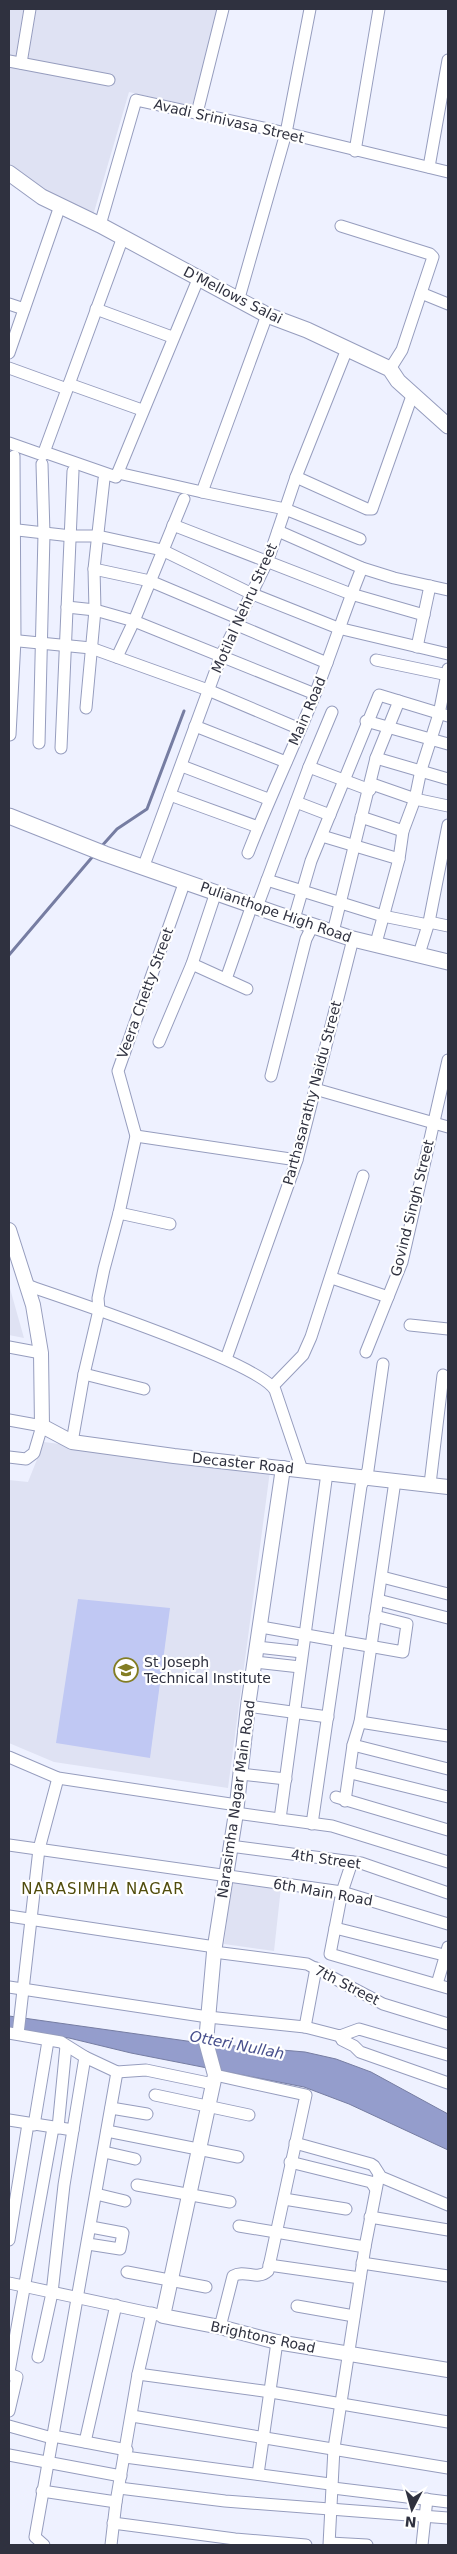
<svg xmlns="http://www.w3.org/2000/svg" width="457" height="2554" viewBox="0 0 457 2554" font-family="'DejaVu Sans',sans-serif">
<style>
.built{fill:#dfe2f3}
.green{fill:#c0c8f3}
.water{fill:#949dcc;stroke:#767da2}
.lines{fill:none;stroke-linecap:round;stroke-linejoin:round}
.stream{stroke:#767da2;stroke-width:3}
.minor-casing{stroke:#969dbe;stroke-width:13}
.tertiary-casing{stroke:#969dbe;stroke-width:16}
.secondary-casing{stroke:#969dbe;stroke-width:17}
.minor{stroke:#fff;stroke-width:11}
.tertiary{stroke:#fff;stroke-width:14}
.secondary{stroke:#fff;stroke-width:15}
.labels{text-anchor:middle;stroke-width:4.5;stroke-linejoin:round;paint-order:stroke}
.street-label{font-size:14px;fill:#2f313f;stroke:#fff}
.poi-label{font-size:14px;fill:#2f313f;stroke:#fff;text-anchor:start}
.neighbourhood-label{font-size:15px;letter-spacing:1px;fill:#514d0d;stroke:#fff}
.water-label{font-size:15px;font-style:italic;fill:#474f8c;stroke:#fff}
</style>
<rect width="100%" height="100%" fill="#eef1ff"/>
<!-- built -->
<g class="built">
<path d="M9,9H219L192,106L129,92L92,219L25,179L9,167Z"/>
<path d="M9,1285L24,1338L9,1335Z"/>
<path d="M44,1442L270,1471L228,1788L54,1762L9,1743V1480L28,1482Z"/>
<path d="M232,1880L281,1887L274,1951L224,1944Z"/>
</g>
<!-- green -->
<path class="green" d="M78,1599L170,1608L150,1758L56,1743Z"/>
<!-- water -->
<path class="water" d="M9,2016L201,2043L305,2052L336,2059L371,2072L448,2114V2150L349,2104L304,2087L131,2053L69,2038L9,2029Z"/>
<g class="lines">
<!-- stream -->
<g class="stream">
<path d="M100,848L117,829L147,809L184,711"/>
<path d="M9,955L94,855"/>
</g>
<!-- minor casing -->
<g class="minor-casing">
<g id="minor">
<path d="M9,61L109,80"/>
<path d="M21,63L30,9"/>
<path d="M197,113L223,9"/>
<path d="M355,151L379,9"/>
<path d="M429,167L448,60"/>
<path d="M100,225L136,100L286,133L448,172"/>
<path d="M341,226L430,254L433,257L402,350L390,369"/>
<path d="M421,293L448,304"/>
<path d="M239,298L286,133L310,9"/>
<path d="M9,304L24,309"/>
<path d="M96,309L172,337"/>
<path d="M9,353L60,206"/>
<path d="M9,368L67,389"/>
<path d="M69,384L142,410"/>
<path d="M9,443L43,455L123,237"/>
<path d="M44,452L116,477L199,277"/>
<path d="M118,473L202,492L267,315"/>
<path d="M296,477L367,509H372L413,393"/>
<path d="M202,492L285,509L360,539"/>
<path d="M173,525L351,594L424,615"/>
<path d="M9,529L71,536H98L162,550L250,593L338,628L448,654"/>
<path d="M278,531L362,568L394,578L448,590"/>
<path d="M94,569L150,581L240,619"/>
<path d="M67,607L95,610L134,621L315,694"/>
<path d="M237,625L327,663"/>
<path d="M9,640L91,648L208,690L300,729"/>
<path d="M417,647L430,586"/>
<path d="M117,657L134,621L184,499"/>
<path d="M376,660L448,675"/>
<path d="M86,708L95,610L94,569L104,479"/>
<path d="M366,721L448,744"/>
<path d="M195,726L286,762"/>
<path d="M10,735L15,640L14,456"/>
<path d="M39,743L44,534L42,464"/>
<path d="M61,748L73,471"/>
<path d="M376,758L448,779"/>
<path d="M182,766L268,799"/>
<path d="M309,767L370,790"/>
<path d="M372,784L415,799L448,806"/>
<path d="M170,795L258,827"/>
<path d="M296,802L330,815"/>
<path d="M361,817L403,831"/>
<path d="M322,836L399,859"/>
<path d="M248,853C269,799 294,747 315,694C332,652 345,609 362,568"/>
<path d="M143,868L221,656L268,560L296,477L347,349"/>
<path d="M267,880L383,916L428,925"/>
<path d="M257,907L309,767L332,712"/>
<path d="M294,919L311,861L379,695L448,716"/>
<path d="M429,922L448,926"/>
<path d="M333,932L376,758L399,701"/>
<path d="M376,943L399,859L403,831L415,799L421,770L439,714L448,669"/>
<path d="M419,954L429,922L448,825"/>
<path d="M192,964L247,989"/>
<path d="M226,979L252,905"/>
<path d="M159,1042L192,964L216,892"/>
<path d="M271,1076L306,939L313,925"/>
<path d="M315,1089L448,1127"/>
<path d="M136,1136L297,1160"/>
<path d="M119,1213L170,1224"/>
<path d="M332,1278L388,1297"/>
<path d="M26,1285C67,1299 257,1362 275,1390L302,1470"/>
<path d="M410,1325L448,1329"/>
<path d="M9,1347L41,1353"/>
<path d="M366,1352L402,1262L448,1060"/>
<path d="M226,1359L297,1160L353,939"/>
<path d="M84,1374L144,1389"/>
<path d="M273,1386L303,1355L311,1337L363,1176"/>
<path d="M9,1420L42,1426L34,1453L26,1459L9,1457"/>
<path d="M72,1442L84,1374L99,1310L98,1298L104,1269L119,1213L136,1136L118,1071L185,881"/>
<path d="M430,1484L443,1375"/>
<path d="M382,1577L448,1594"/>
<path d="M378,1600L448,1618"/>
<path d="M261,1627L403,1652L407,1624L375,1616"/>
<path d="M257,1647L302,1652"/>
<path d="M255,1662L300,1667"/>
<path d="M248,1706L328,1717"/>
<path d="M360,1722L448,1736"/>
<path d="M353,1745L448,1769"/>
<path d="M9,1757L58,1778L237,1805"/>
<path d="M351,1773L448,1797"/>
<path d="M241,1774L286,1779"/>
<path d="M336,1797L448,1830"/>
<path d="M345,1801L353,1745L360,1722L395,1481"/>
<path d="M236,1813L332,1826L448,1862"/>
<path d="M280,1819L327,1473"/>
<path d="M312,1824L361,1486L368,1470L383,1364"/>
<path d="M9,1845L342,1892L448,1924"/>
<path d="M230,1846L361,1863L448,1893"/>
<path d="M352,1862L342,1892L330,1954L448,1988"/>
<path d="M9,1916L215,1947"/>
<path d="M335,1928L448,1956"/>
<path d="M214,1952L307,1964L383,2004L448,2024"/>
<path d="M437,1984L448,1947"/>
<path d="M9,1987L208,2017L305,2027L340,2036L359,2029L448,2055"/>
<path d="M305,2027L316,1968"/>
<path d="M9,2033L61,2042L85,2057"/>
<path d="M18,2034L39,1849L58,1778"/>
<path d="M340,2036L342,2040L354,2046L360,2052L448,2083"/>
<path d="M215,2075L306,2095L268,2271C257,2281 245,2269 233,2276L220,2327"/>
<path d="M155,2095L249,2115"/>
<path d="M111,2108L147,2114"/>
<path d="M9,2120L73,2130L85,2057L117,2072L146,2070L213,2084"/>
<path d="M34,2125L48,2041"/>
<path d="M58,2128L66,2046"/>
<path d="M107,2131L238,2157"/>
<path d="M295,2143L371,2164L374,2166L381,2177L448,2205"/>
<path d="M104,2152L135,2159"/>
<path d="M290,2162L371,2182L375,2188"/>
<path d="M137,2185L230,2202"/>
<path d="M96,2194L125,2201"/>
<path d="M284,2199L346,2209"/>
<path d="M370,2217L448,2230"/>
<path d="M239,2226L365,2247"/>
<path d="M9,2240L28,2124"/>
<path d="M88,2244L120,2249L123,2233L91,2227"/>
<path d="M362,2263L448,2276"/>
<path d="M269,2265L360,2278"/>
<path d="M127,2272L206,2287"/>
<path d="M9,2283L159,2315"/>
<path d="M297,2306L354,2316"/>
<path d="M38,2357L52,2293L64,2185L73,2130"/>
<path d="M9,2372L53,2128"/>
<path d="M9,2374L17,2377L9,2411"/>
<path d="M138,2374L271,2392L448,2422"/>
<path d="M132,2416L448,2468"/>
<path d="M9,2426L52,2438"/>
<path d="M53,2436L127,2450"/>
<path d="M85,2442L116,2305"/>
<path d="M9,2455L121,2476"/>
<path d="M125,2457L330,2484"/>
<path d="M258,2474L277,2342"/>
<path d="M119,2488L225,2501L448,2518"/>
<path d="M333,2488L448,2502"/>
<path d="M42,2491L116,2502"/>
<path d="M113,2523L235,2539L306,2545"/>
<path d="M330,2543L367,2545"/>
<path d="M44,2545L35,2537L117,2072"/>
<path d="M111,2545L116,2502L138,2374L152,2313"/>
<path d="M329,2545L334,2448L365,2247L379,2175"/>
<path d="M422,2545L427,2499"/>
</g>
</g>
<!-- tertiary casing -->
<g class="tertiary-casing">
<g id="tertiary">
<path d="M9,1230L33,1305L41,1353L42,1426L72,1442L174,1456L448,1487"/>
<path d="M283,1468L248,1706L236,1813L214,1952L206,2042L215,2075L163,2316L220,2327L277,2342L448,2370"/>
</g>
</g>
<!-- secondary casing -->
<g class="secondary-casing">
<g id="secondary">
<path d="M9,173L42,197L100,225L267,315L307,330L390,369L398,381L448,426"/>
<path d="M9,816L105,854L277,914L353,939L448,962"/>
</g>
</g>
<!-- minor -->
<use href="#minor" class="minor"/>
<!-- tertiary -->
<use href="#tertiary" class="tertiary"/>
<!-- secondary -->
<use href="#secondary" class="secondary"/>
</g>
<!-- icons -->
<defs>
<g id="university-ring" transform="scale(1.25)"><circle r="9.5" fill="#fff" stroke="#837d23" stroke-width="1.5"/><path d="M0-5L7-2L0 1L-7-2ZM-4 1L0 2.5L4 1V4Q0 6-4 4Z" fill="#837d23"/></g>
</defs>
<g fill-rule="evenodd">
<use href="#university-ring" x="126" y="1670"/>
</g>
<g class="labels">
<!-- street labels -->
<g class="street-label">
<text transform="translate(229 121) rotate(13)" y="5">Avadi Srinivasa Street</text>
<text transform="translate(233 295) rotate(27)" y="5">D'Mellows Salai</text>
<text transform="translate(244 608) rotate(-66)" y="5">Motilal Nehru Street</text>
<text transform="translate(307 711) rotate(-67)" y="5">Main Road</text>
<text transform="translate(276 912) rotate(19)" y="5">Pulianthope High Road</text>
<text transform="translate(145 993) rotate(-70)" y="5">Veera Chetty Street</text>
<text transform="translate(312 1093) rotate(-75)" y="5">Parthasarathy Naidu Street</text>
<text transform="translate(412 1208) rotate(-76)" y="5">Govind Singh Street</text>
<text transform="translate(243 1463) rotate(6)" y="5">Decaster Road</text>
<text transform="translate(236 1799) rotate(-82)" y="5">Narasimha Nagar Main Road</text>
<text transform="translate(326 1859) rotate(8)" y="5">4th Street</text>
<text transform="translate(323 1892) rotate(10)" y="5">6th Main Road</text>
<text transform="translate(347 1985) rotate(27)" y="5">7th Street</text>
<text transform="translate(263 2337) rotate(12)" y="5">Brightons Road</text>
</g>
<!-- poi labels -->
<g class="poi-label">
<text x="144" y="1667">St Joseph<tspan x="144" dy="16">Technical Institute</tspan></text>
</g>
<!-- neighbourhood labels -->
<g class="neighbourhood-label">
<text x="103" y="1894">NARASIMHA NAGAR</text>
</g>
<!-- water labels -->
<g class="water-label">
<text transform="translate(237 2045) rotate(11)" y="5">Otteri Nullah</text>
</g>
</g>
<!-- border -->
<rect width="457" height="2554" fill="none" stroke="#2f313f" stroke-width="20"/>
<!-- north arrow -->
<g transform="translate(412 2509) rotate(186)" stroke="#ffffff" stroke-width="4" paint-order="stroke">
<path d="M0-4L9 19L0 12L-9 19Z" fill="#2f313f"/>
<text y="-8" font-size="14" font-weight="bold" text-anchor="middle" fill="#2f313f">N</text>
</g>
</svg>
